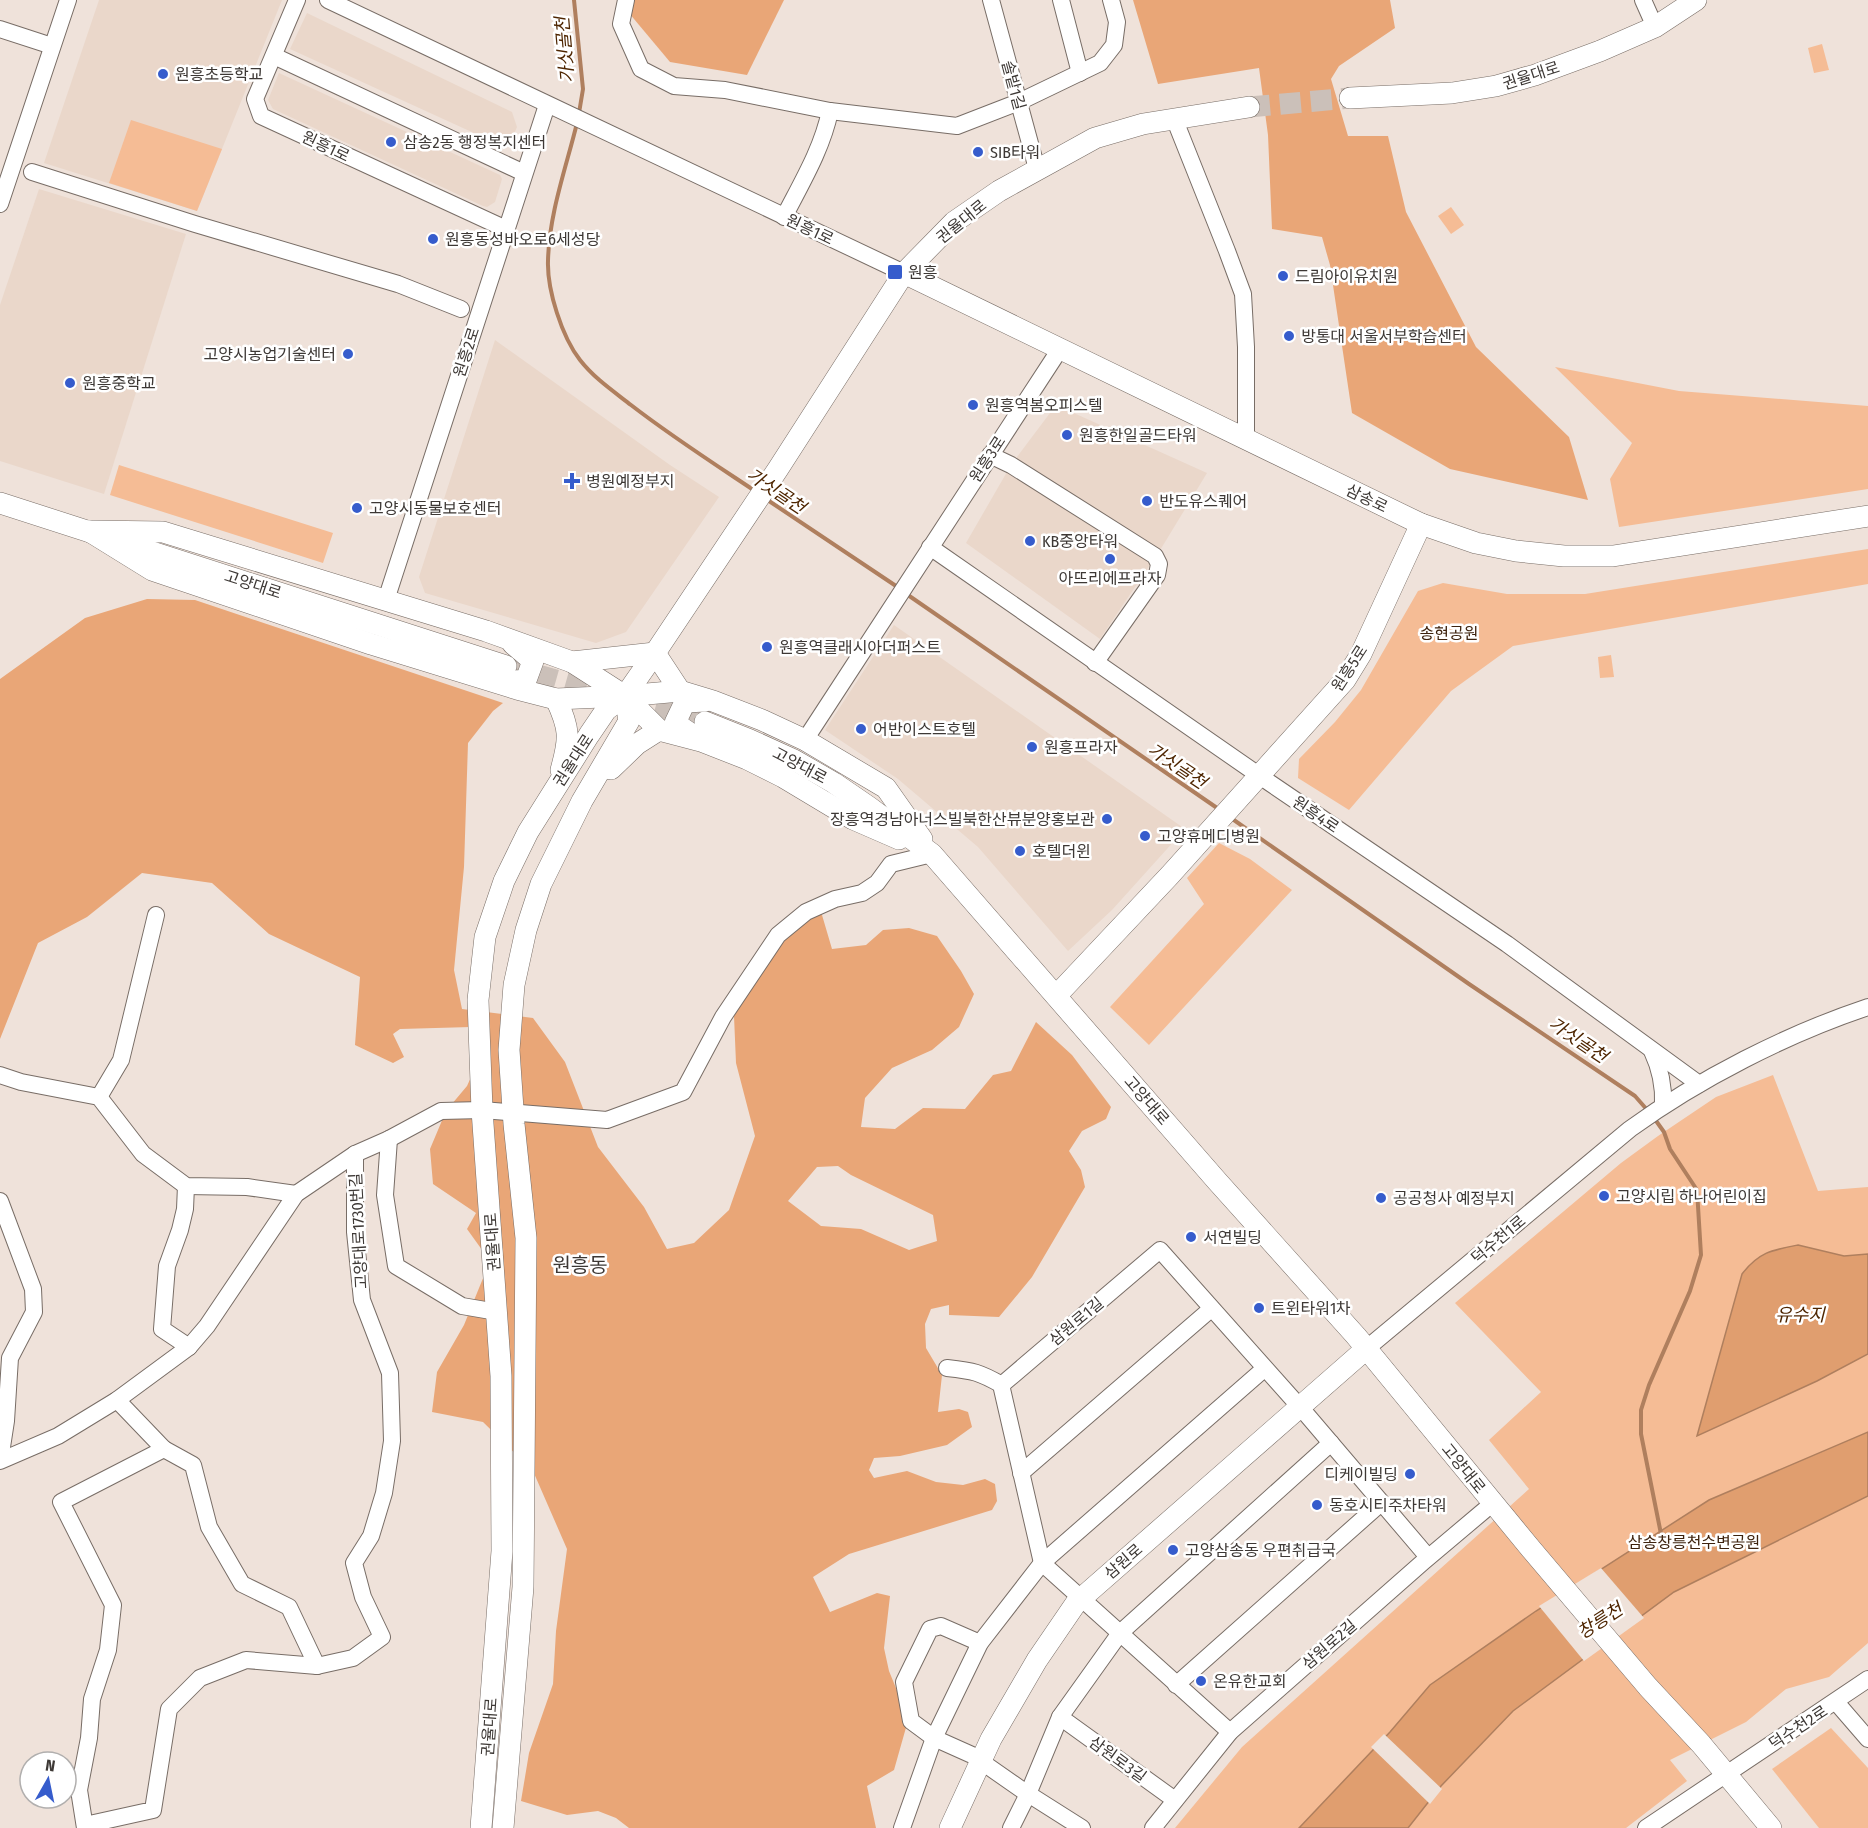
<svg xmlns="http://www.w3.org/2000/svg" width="1868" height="1828" viewBox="0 0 1868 1828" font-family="'Fira Sans Condensed','Noto Sans KR',sans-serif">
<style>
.built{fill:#ead7ca}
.green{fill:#f5bc95}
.forest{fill:#e9a677;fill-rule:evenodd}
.water{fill:#e09e6f;stroke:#af7f5e;stroke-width:1.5}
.pier{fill:#efe2da}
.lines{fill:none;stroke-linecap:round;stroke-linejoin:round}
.stream{stroke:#af7f5e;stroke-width:4}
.major-tunnel{stroke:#cbc0b9;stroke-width:21;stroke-dasharray:21 10;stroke-linecap:butt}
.minor-casing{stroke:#786d66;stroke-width:18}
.major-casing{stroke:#786d66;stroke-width:22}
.minor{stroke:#fff;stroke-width:16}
.major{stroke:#fff;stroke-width:21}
.poi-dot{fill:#365ccc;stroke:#fff;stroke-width:2}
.labels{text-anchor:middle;stroke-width:5;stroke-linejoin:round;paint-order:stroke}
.poi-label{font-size:16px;fill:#3d3835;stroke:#fff;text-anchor:start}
.street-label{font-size:16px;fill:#3d3835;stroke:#fff}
.park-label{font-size:16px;fill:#3e230e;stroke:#fff}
.water-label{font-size:18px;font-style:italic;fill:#4e2500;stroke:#fff}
.quarter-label{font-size:20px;fill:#3d3835;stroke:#fff}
</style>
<rect width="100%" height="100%" fill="#efe2da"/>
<!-- built -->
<g class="built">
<path d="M99,0H282L197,211L44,163Z"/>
<path d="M307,13L512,112L517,127L510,143L498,144L290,49Z"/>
<path d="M279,73L500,175L502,179L495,202L487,207L483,206L273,109L268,100Z"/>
<path d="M39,189L186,234L104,494L0,461V305Z"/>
<path d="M495,340L670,465L719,497L626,632L596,643L425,593L419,577Z"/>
<path d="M1056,405L1207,473L1162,547L1100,639L966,543L1011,465Z"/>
<path d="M894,625L1185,829L1112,910L1068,951L978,847L898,779L825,730Z"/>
</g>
<!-- green -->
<g class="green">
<path d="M1822,44L1829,70L1814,73L1808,48Z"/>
<path d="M131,120L222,149L197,211L109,183Z"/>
<path d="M1451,207L1464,225L1451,234L1438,216Z"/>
<path d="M1555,367L1679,391L1868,406V489L1619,527L1610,479L1632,443Z"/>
<path d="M119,465L333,533L323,563L110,495Z"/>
<path d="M1868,549V584L1513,646L1451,691L1349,810L1298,778L1299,759L1335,722L1361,690L1418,591L1443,583L1507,594H1585Z"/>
<path d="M1611,655L1614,677L1600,678L1598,657Z"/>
<path d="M1219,843L1250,859L1292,890L1149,1045L1110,1007L1204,904L1187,878Z"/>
<path d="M1773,1075L1818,1191L1868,1187V1643L1829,1677L1786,1689L1746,1722L1670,1760L1687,1781L1626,1828H1175L1242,1747L1529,1489L1489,1440L1541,1392L1455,1303L1621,1163L1658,1136L1716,1097Z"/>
<path d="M1831,1728L1868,1768V1828H1819L1772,1769Z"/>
</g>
<!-- forest -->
<g class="forest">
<path d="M632,0H784L747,75L670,62L629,13Z"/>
<path d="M1133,0H1390L1395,28L1339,66L1331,79L1348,136H1388L1406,212L1476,347L1569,437L1588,500L1450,469L1352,413L1330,265L1322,237L1272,229L1268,135L1259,68L1158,84Z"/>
<path d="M147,599L195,600L503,703L493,711L468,743L464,867L454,970L462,1009L533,1018L565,1062L598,1147L644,1207L667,1249L694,1243L729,1210L755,1136L736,1063L734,1016L778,935L806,912L822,915L832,949L866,945L883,930L909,928L937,936L961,971L974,994L959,1027L932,1050L892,1068L865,1098L861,1127L895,1129L923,1108L965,1109L993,1075L1011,1071L1036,1022L1072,1055L1111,1107L1106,1119L1082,1131L1069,1151L1081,1170L1085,1187L1032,1277L999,1317L949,1315V1305L931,1309L925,1324L926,1348L942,1375L938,1412L959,1409L968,1412L972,1427L947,1445L900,1456L874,1458L869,1470L874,1478L907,1471L936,1482L963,1485L985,1479L995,1484L997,1501L992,1510L849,1554L813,1577L830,1612L877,1593L890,1596L884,1648L889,1671L900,1698L907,1724L894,1770L867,1786L876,1828H629L616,1818L598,1811L567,1815L521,1801L529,1753L553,1684L556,1631L567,1549L533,1471L483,1422L432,1412L437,1372L464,1325L490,1261L467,1229L476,1213L433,1184L430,1149L446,1111L467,1086L482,1053L471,1027L400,1029L393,1034L404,1057L393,1063L355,1045L360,977L269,934L212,883L142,873L87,917L38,943L0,1039V679L85,618ZM838,1166L851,1175L933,1215L937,1241L909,1250L861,1229L821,1226L788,1201L817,1167Z"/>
</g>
<!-- water -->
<g class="water">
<path d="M1798,1245L1844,1256L1868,1254V1354L1817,1381L1697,1436L1742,1274C1759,1252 1772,1250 1798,1245Z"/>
<path d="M1868,1432V1496L1674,1592L1513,1711L1441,1786L1408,1828H1299L1390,1732L1430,1685L1536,1611L1709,1500Z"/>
</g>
<!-- pier -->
<g class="pier">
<path d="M1601,1568L1644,1618L1584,1661L1539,1606Z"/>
<path d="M1384,1734L1442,1789L1430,1804L1371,1747Z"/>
</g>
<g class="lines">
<!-- stream -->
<g class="stream">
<path d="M574,0L583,89L579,113"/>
<path d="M577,123C566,168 549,214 548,261C547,290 562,337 580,360C594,378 613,391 631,405C671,436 713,463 755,491"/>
<path d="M766,499L899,588"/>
<path d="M905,593L1220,810"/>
<path d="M1231,818L1469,984L1635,1096L1649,1112"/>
<path d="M1654,1118L1664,1132L1670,1149L1697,1190L1701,1255L1690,1291L1649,1385L1641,1410V1434L1661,1534"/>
</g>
<!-- major-tunnel -->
<g class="major-tunnel">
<path d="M1249,107L1350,98"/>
<path d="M506,666L705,722"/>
</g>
<!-- minor casing -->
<g class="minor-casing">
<g id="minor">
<path d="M297,0L255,99L261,116L506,229"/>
<path d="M328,0L904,273"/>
<path d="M626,0L621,24L641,69L674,86L725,90L830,111L957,126L1019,102L1100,63L1114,45L1117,22L1111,0"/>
<path d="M991,0L1037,169"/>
<path d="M1061,0L1080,73"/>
<path d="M1643,0L1655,27"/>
<path d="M0,29L52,46"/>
<path d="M274,56L524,173"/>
<path d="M1174,118L1227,251L1243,294L1246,347V439"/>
<path d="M32,172L195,224L398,284L461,309"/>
<path d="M0,204L68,0"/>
<path d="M784,217C802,182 822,149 830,111"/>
<path d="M990,455L1011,465L1155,556L1159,564L1157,575L1095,663"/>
<path d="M930,547L1270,783L1507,944L1699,1084"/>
<path d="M386,600L547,105"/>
<path d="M805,740L1060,349"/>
<path d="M1652,1051C1660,1068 1664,1085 1663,1105"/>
<path d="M0,1075L21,1082L99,1097L143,1154L186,1186L247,1187L296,1194"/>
<path d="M99,1097L121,1060L156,915"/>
<path d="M389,1139L385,1195L396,1266L462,1306L497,1312"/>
<path d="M186,1186L185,1209L180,1230L167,1266L162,1329L189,1347"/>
<path d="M0,1201L33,1289L34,1312L10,1358L6,1421L0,1460"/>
<path d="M1366,1349L1630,1129C1699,1079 1787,1034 1868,1007"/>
<path d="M947,1368C974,1371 979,1372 1002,1385"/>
<path d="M164,1449L193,1465L209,1527L242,1584L289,1607L317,1666"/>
<path d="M0,1461L58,1436L117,1400L189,1347L207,1326L296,1194L355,1154L389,1139L441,1111L482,1110L607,1120L683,1092L723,1017L778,935L806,912L835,899L862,893L877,883L891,864L932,854"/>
<path d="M1021,1473L1211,1309"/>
<path d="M980,1643L941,1626L930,1629L904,1682L911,1721L934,1738L972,1755L1022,1790L1082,1828"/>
<path d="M1176,1685L1381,1503"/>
<path d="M1836,1702L1868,1739"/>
<path d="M1060,1717L1175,1800"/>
<path d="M1230,1732L1042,1563L1002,1389V1385L1005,1382L1160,1250L1307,1415L1428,1557"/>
<path d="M85,1825L153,1810L169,1709L200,1678L246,1660L317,1666L353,1658L382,1637L363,1597L354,1563L371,1536L384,1493L392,1441L390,1373L362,1300L355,1232V1154"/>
<path d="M85,1828L79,1790L89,1738L92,1699L108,1650L113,1605L61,1502L164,1449L117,1400"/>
<path d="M902,1828L934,1738L980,1643L1042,1563L1264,1369"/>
<path d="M1011,1828L1028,1794L1060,1717L1120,1633L1331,1443"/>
<path d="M1153,1828L1230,1732L1423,1562L1493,1503"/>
<path d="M1646,1828L1868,1679"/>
</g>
</g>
<!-- major casing -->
<g class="major-casing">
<g id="major">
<path d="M1350,98L1452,93L1496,86L1535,75L1600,51L1655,27L1696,0"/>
<path d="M904,273L1421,524L1476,543L1516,551L1564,556H1613L1868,516"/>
<path d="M0,503L506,666"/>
<path d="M89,531L152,570L371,644L517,689L556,699L625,696L680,691L713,701L762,720L805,740L886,788L922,839"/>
<path d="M90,531L163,532L486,631L572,662L625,696L659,730L701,741L747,759L783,777L853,819L899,839"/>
<path d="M572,662L655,653L680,691"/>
<path d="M502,682L526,680L533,661L513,644"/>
<path d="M556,699C570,729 570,738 561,770"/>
<path d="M705,722L750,740L794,760L834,783L869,807L932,854L1217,1181L1356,1336L1531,1549L1648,1687L1701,1744L1771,1828"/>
<path d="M694,736L675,723L685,702L706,701"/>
<path d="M611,769L637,744L659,730"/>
<path d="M1057,995L1170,875L1345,680L1361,654L1421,524"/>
<path d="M481,1828L502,1551L501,1376L482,1110L478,1000L485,937L504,881L528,832L589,735L606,710L625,696L655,653L778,469L904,273L954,222L999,191L1095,138L1143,124L1249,107"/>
<path d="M503,1828L523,1587L526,1238L514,1124L509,1050L514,985L526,930L541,884L582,801L629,721L625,696"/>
<path d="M950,1828L991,1739L1037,1660L1076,1603L1366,1349"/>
</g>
</g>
<!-- minor -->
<use href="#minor" class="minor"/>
<!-- major -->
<use href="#major" class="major"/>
</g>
<!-- markers -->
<g class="poi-dot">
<circle cx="163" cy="74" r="6"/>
<circle cx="391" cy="142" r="6"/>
<circle cx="978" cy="152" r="6"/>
<circle cx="433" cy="239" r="6"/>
<rect x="887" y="264" width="16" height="16" rx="3"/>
<circle cx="1283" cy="276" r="6"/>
<circle cx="1289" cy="336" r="6"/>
<circle cx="348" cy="354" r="6"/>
<circle cx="70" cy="383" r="6"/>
<circle cx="973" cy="405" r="6"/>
<circle cx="1067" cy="435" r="6"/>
<path d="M569 472h6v6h6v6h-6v6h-6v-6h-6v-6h6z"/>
<circle cx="1147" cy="501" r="6"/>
<circle cx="357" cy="508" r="6"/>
<circle cx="1030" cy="541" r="6"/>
<circle cx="1110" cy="559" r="6"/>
<circle cx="767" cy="647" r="6"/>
<circle cx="861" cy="729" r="6"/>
<circle cx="1032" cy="747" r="6"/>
<circle cx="1107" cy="819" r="6"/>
<circle cx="1145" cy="836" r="6"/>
<circle cx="1020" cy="851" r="6"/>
<circle cx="1604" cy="1196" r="6"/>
<circle cx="1381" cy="1198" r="6"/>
<circle cx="1191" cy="1237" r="6"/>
<circle cx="1259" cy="1308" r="6"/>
<circle cx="1410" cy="1474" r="6"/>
<circle cx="1317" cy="1505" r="6"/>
<circle cx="1173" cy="1550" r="6"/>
<circle cx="1201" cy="1681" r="6"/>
</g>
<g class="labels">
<!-- poi labels -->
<g class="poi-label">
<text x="175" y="80">원흥초등학교</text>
<text x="403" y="148">삼송2동 행정복지센터</text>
<text x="990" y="158">SIB타워</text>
<text x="445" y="245">원흥동성바오로6세성당</text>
<text x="908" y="278">원흥</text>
<text x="1295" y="282">드림아이유치원</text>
<text x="1301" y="342">방통대 서울서부학습센터</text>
<text x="336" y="360" text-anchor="end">고양시농업기술센터</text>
<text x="82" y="389">원흥중학교</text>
<text x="985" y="411">원흥역봄오피스텔</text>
<text x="1079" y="441">원흥한일골드타워</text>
<text x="586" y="487">병원예정부지</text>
<text x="1159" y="507">반도유스퀘어</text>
<text x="369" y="514">고양시동물보호센터</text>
<text x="1042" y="547">KB중앙타워</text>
<text x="1110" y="584" text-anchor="middle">아뜨리에프라자</text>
<text x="779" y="653">원흥역클래시아더퍼스트</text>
<text x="873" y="735">어반이스트호텔</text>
<text x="1044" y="753">원흥프라자</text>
<text x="1095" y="825" text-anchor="end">장흥역경남아너스빌북한산뷰분양홍보관</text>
<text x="1157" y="842">고양휴메디병원</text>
<text x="1032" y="857">호텔더윈</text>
<text x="1616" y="1202">고양시립 하나어린이집</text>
<text x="1393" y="1204">공공청사 예정부지</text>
<text x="1203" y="1243">서연빌딩</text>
<text x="1271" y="1314">트윈타워1차</text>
<text x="1398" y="1480" text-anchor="end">디케이빌딩</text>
<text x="1329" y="1511">동호시티주차타워</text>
<text x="1185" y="1556">고양삼송동 우편취급국</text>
<text x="1213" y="1687">온유한교회</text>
</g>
<!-- street labels -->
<g class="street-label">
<text transform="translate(1531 75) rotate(-18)" y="6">권율대로</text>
<text transform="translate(1014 85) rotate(75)" y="6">솔밭1길</text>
<text transform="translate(326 146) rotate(25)" y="6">원흥1로</text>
<text transform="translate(961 221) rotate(-39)" y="6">권율대로</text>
<text transform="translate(810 229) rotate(25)" y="6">원흥1로</text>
<text transform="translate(466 352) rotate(-72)" y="6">원흥2로</text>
<text transform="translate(987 459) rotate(-57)" y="6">원흥3로</text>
<text transform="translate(1367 498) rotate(26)" y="6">삼송로</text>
<text transform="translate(253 584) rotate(18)" y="6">고양대로</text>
<text transform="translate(1349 668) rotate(-57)" y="6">원흥5로</text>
<text transform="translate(573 760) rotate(-57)" y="6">권율대로</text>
<text transform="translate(800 765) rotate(28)" y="6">고양대로</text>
<text transform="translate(1316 814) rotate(34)" y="6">원흥4로</text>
<text transform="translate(1147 1100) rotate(49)" y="6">고양대로</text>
<text transform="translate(358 1231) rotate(-93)" y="6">고양대로1730번길</text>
<text transform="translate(1498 1239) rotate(-40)" y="6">덕수천1로</text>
<text transform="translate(492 1242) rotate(-94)" y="6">권율대로</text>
<text transform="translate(1076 1321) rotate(-40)" y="6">삼원로1길</text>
<text transform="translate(1464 1468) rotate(51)" y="6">고양대로</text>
<text transform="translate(1123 1561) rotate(-41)" y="6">삼원로</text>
<text transform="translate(1329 1644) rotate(-41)" y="6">삼원로2길</text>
<text transform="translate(489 1727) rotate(-86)" y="6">권율대로</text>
<text transform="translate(1798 1727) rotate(-33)" y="6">덕수천2로</text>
<text transform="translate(1118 1759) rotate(36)" y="6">삼원로3길</text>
</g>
<!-- park labels -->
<g class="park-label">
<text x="1449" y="639">송현공원</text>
<text x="1694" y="1548">삼송창릉천수변공원</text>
</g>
<!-- water labels -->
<g class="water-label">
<text transform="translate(565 50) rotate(-95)" y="6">가싯골천</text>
<text transform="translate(776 491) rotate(34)" y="6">가싯골천</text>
<text transform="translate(1177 766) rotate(34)" y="6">가싯골천</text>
<text transform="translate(1578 1040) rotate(34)" y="6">가싯골천</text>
<text x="1800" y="1321">유수지</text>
<text transform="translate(1600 1621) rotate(-33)" y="6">창릉천</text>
</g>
<!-- quarter labels -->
<g class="quarter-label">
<text x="580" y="1272">원흥동</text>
</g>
</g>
<!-- north arrow -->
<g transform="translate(48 1780) rotate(9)"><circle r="28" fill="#ffffff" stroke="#b1afae" stroke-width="1.5"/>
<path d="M0-4.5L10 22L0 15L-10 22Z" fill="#365ccc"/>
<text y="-9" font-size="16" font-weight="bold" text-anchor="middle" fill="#3d3835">N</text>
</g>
</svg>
